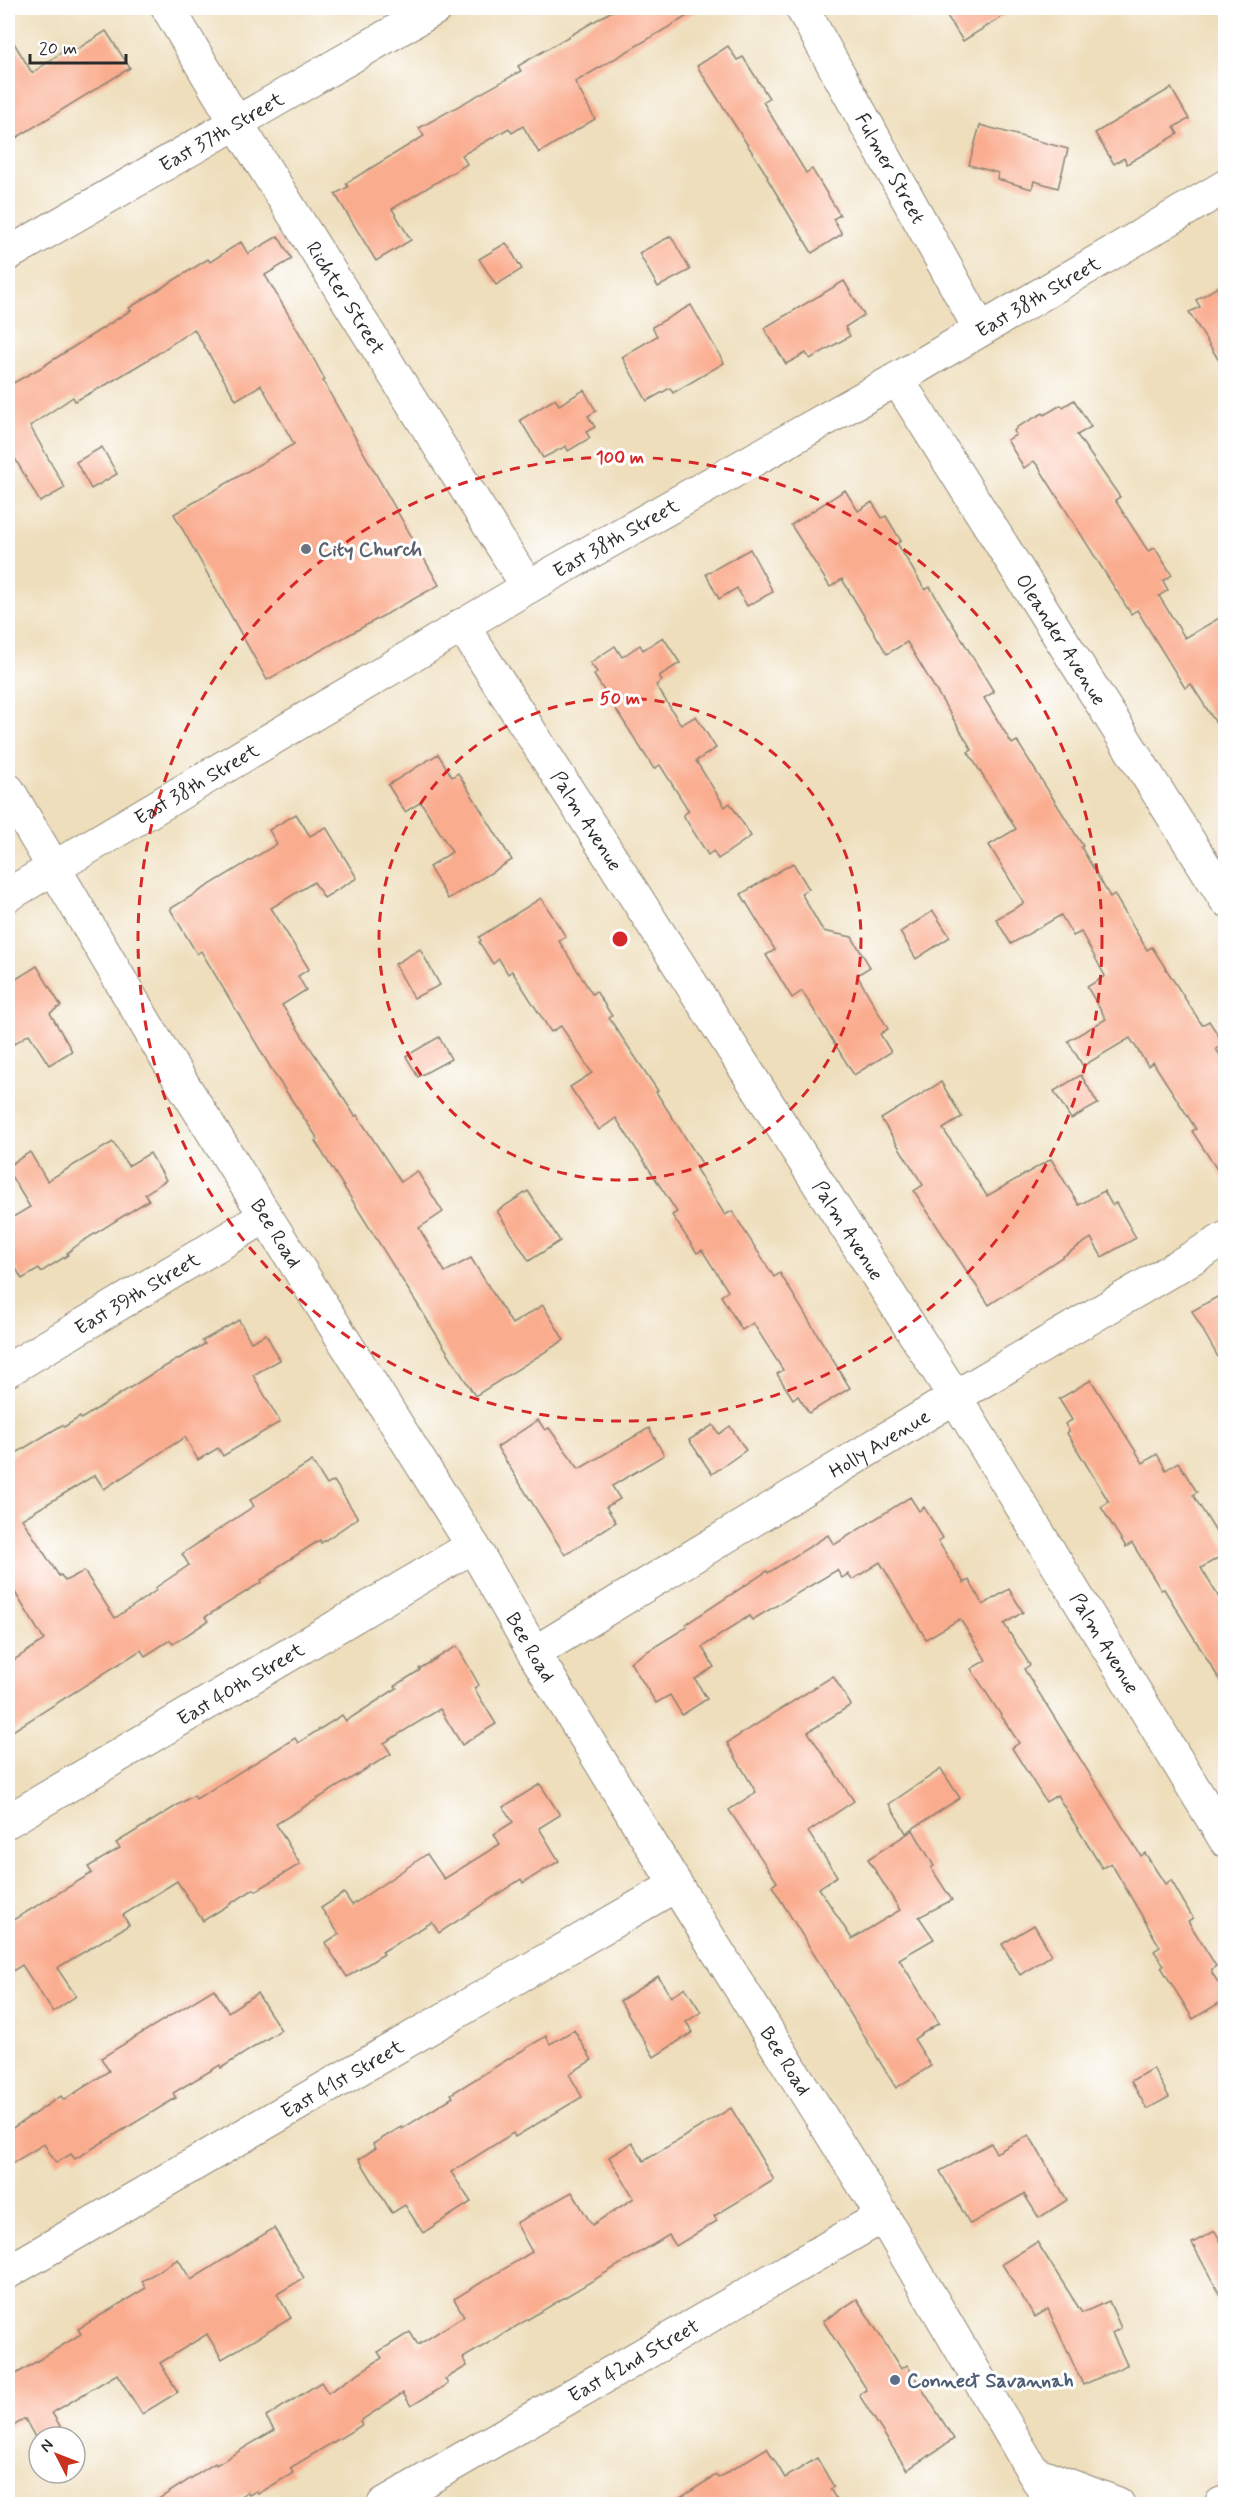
<svg xmlns="http://www.w3.org/2000/svg" width="1233" height="2512" viewBox="0 0 1233 2512" font-family="Mynerve,sans-serif">
<style>
.building{fill:#faac8e}
.lines{fill:none;stroke-linecap:round;stroke-linejoin:round}
.minor-casing{stroke:#8c8474;stroke-width:35}
.major-casing{stroke:#8c8474;stroke-width:35}
.minor{stroke:#fff;stroke-width:33}
.major{stroke:#fff;stroke-width:33}
.ring{fill:none;stroke:#d62828;stroke-width:3;stroke-dasharray:10 8}
.worship-dot{fill:#6b7280;stroke:#fff;stroke-width:2}
.service-dot{fill:#5c6f8a;stroke:#fff;stroke-width:2}
.labels{text-anchor:middle;stroke-width:6;stroke-linejoin:round;paint-order:stroke}
.street-label{font-size:20px;fill:#2b2b2b;stroke:#fff}
.worship-label{font-size:20px;font-weight:bold;fill:#5b616d;stroke:#fff;text-anchor:start}
.service-label{font-size:20px;font-weight:bold;fill:#4e5e75;stroke:#fff;text-anchor:start}
.centre{fill:#d62828;stroke:#fff;stroke-width:3}
.ring-label{font-size:18px;text-anchor:middle;font-weight:bold;fill:#d62828;stroke:#fff;stroke-width:6;stroke-linejoin:round;paint-order:stroke}
</style>
<rect width="100%" height="100%" fill="#fff"/>
<filter id="ink" filterUnits="userSpaceOnUse"><feTurbulence type="fractalNoise" baseFrequency=".0167" numOctaves="2"/><feDisplacementMap in="SourceGraphic" scale="12" xChannelSelector="R" yChannelSelector="G"/><feConvolveMatrix kernelMatrix="1 2 1 2 8 2 1 2 1" color-interpolation-filters="sRGB"/></filter>
<filter id="wash" filterUnits="userSpaceOnUse"><feTurbulence type="fractalNoise" baseFrequency=".008" numOctaves="4" result="noise"/><feDisplacementMap in="SourceGraphic" scale="24" xChannelSelector="R" yChannelSelector="G"/><feGaussianBlur stdDeviation="1.35" result="paint"/><feColorMatrix in="noise" values="0 0 0 0 0 0 0 0 0 0 0 0 0 0 0 0 0 1.4 0 .05"/><feComposite in="paint" operator="in"/></filter>
<g filter="url(#wash)">
<rect width="100%" height="100%" fill="#eedebc"/>
<g id="blocks">
<!-- building -->
<g class="building">
<path d="M617,8H701L575,82L595,119L539,153L523,126L512,133L509,128L462,155L467,164L392,209L411,240L376,261L335,194L348,187L346,183L424,136L419,128L521,71L518,66Z"/>
<path d="M942,8H1016L963,41Z"/>
<path d="M106,31L130,68L8,143V33L32,73L68,48L71,53Z"/>
<path d="M728,46L737,60L743,57L769,98L763,102L806,173L812,169L840,215L833,219L842,234L812,253L767,178L768,177L697,66Z"/>
<path d="M1171,88L1189,119L1174,127L1178,134L1127,164L1124,158L1114,164L1095,133Z"/>
<path d="M980,125L1068,149L1058,188L1034,181L1032,189L997,179L998,173L969,165Z"/>
<path d="M278,236L292,259L265,275L303,339L325,380L323,381L439,585L267,680L174,514L294,444L261,385L236,400L194,329L154,356L104,386L75,401L73,397L30,426L65,488L40,502L8,446V386L42,367L131,310L129,308L208,259L210,262L241,242L248,254Z"/>
<path d="M671,236L690,270L658,287L639,253Z"/>
<path d="M506,243L522,269L496,285L479,259Z"/>
<path d="M844,281L864,315L845,327L850,336L810,359L806,353L786,364L764,328Z"/>
<path d="M1226,282V372L1189,312L1200,307L1196,300Z"/>
<path d="M691,305L724,363L673,393L670,388L647,401L622,357L657,336L652,327Z"/>
<path d="M584,390L596,411L588,416L595,427L586,432L590,438L568,451L566,446L543,458L520,420L555,399L559,405Z"/>
<path d="M1074,400L1091,427L1077,435L1120,497L1115,500L1148,551L1155,548L1172,575L1163,581L1168,590L1159,596L1185,638L1226,614V739L1191,684L1185,688L1137,610L1131,614L1038,466L1034,461L1024,468L1007,440L1016,435L1014,431L1017,427L1043,413L1044,415L1061,405L1063,407Z"/>
<path d="M102,447L117,474L91,489L76,462Z"/>
<path d="M845,490L858,511L872,502L882,518L886,516L901,541L897,543L925,590L930,587L994,692L984,698L1012,744L1017,741L1083,846L1081,847L1110,897L1114,894L1147,950L1152,947L1202,1025L1209,1021L1224,1044L1216,1049L1226,1064V1183L1192,1131L1196,1129L1153,1062L1148,1066L1130,1038L1083,1066L1068,1041L1106,1019L1087,987L1105,976L1081,932L1073,936L1061,915L1011,944L996,919L1024,903L989,845L1016,829L968,752L972,750L907,642L887,654L842,579L830,587L791,525Z"/>
<path d="M750,549L773,592L747,606L737,588L719,599L706,574Z"/>
<path d="M663,637L680,663L659,676L662,681L656,685L681,725L696,716L716,748L696,761L725,807L730,803L751,836L718,859L713,851L708,855L683,815L689,811L660,765L654,769L594,675L597,672L590,663L615,646L622,657L640,645L643,650Z"/>
<path d="M438,754L452,777L458,773L512,860L448,899L429,867L452,852L421,802L405,812L388,785Z"/>
<path d="M296,814L310,836L326,827L357,878L324,898L314,882L271,908L309,969L298,976L306,990L282,1005L355,1116L357,1115L401,1182L417,1171L443,1212L419,1228L445,1272L471,1258L512,1324L543,1305L564,1340L475,1396L315,1141L318,1139L312,1130L275,1075L201,951L197,954L170,909L277,844L269,830Z"/>
<path d="M793,863L809,889L801,893L823,931L852,937L870,967L857,975L888,1029L880,1034L891,1052L854,1075L802,991L792,998L766,955L775,950L741,894Z"/>
<path d="M541,898L566,937L559,941L592,994L596,991L612,1016L609,1018L658,1091L656,1092L703,1165L696,1169L725,1215L732,1211L774,1277L780,1273L850,1388L809,1413L798,1396L793,1399L777,1374L783,1370L753,1323L742,1330L721,1296L728,1291L702,1250L697,1253L672,1215L677,1212L616,1118L599,1130L570,1087L592,1073L561,1026L551,1032L512,971L508,974L499,959L493,964L479,942L481,941L479,937Z"/>
<path d="M933,911L950,937L916,959L900,932Z"/>
<path d="M420,949L440,985L414,998L395,964Z"/>
<path d="M37,966L61,1006L50,1013L72,1051L49,1065L29,1034L8,1048V984Z"/>
<path d="M439,1037L451,1059L418,1077L406,1056Z"/>
<path d="M1081,1075L1098,1104L1071,1119L1054,1091Z"/>
<path d="M941,1082L962,1117L943,1129L987,1196L1051,1159L1079,1205L1104,1191L1112,1205L1116,1203L1136,1238L1102,1257L1091,1238L989,1305L914,1191L923,1185L881,1119Z"/>
<path d="M113,1142L128,1166L150,1153L166,1180L145,1194L149,1200L83,1241L67,1253L68,1255L41,1272L39,1269L22,1279L8,1255V1220L30,1207L8,1171V1166L30,1152L47,1181Z"/>
<path d="M528,1191L560,1241L529,1261L497,1211Z"/>
<path d="M1226,1292V1371L1192,1311Z"/>
<path d="M239,1320L251,1342L266,1334L280,1360L253,1375L280,1422L223,1456L218,1448L198,1460L185,1437L104,1489L95,1475L22,1519L59,1576L61,1575L65,1581L84,1571L115,1618L157,1590L155,1588L189,1565L182,1554L254,1506L250,1500L312,1461L327,1485L334,1481L358,1518L321,1543L320,1540L276,1568L277,1570L261,1580L262,1582L205,1617L208,1621L173,1644L170,1640L145,1656L141,1650L8,1734V1664L44,1640L8,1581V1458L62,1425L64,1427L80,1417L81,1419L150,1375L205,1344L202,1341Z"/>
<path d="M1091,1380L1143,1463L1157,1454L1166,1470L1178,1462L1197,1492L1193,1495L1226,1548V1553L1201,1568L1226,1609V1690L1164,1589L1161,1590L1132,1543L1126,1547L1101,1507L1109,1502L1067,1433L1069,1431L1065,1424L1072,1420L1059,1399Z"/>
<path d="M538,1420L545,1430L549,1428L579,1469L649,1428L664,1455L612,1486L620,1499L606,1507L616,1522L565,1555L497,1447Z"/>
<path d="M713,1425L719,1434L730,1426L746,1450L712,1474L689,1440Z"/>
<path d="M910,1497L919,1511L924,1507L943,1538L938,1541L964,1583L969,1580L983,1605L1009,1589L1023,1612L1004,1624L1030,1665L1024,1669L1141,1856L1145,1853L1165,1884L1171,1880L1193,1918L1188,1921L1216,1966L1212,1969V1973L1226,1994V1999L1193,2019L1161,1967L1164,1965L1154,1951L1160,1947L1111,1863L1102,1868L1057,1795L1046,1802L1012,1748L1019,1743L971,1669L986,1660L960,1619L926,1639L880,1562L852,1580L848,1574L842,1578L837,1570L752,1620L749,1616L702,1647L714,1667L695,1679L707,1699L682,1715L670,1695L656,1703L630,1662L687,1627L686,1624L767,1571L768,1573L828,1535L834,1545Z"/>
<path d="M457,1646L479,1685L474,1688L496,1724L462,1745L440,1709L384,1743L391,1754L276,1824L300,1864L256,1891L254,1889L203,1921L177,1881L123,1915L129,1925L57,1968L76,1996L53,2012L22,1965L8,1974V1923L92,1873L88,1867L120,1848L116,1843L194,1795L196,1799L295,1738L298,1743L342,1715L346,1721L397,1688L395,1686L420,1670L419,1669Z"/>
<path d="M833,1676L851,1705L808,1732L854,1801L808,1832L837,1876L819,1888L852,1939L900,1910L868,1859L913,1830L934,1866L931,1868L952,1900L919,1917L934,1939L899,1959L939,2023L914,2039L931,2066L896,2088L772,1886L777,1882L729,1810L756,1792L727,1743Z"/>
<path d="M941,1769L960,1798L906,1833L889,1804Z"/>
<path d="M540,1784L560,1815L539,1828L559,1861L523,1883L521,1879L439,1933L432,1922L382,1952L384,1954L347,1977L325,1943L339,1934L321,1908L344,1893L352,1905L427,1854L444,1879L500,1844L494,1834L513,1822L503,1807Z"/>
<path d="M1034,1925L1052,1955L1020,1975L1002,1944Z"/>
<path d="M658,1976L671,1997L685,1987L701,2012L686,2022L693,2032L654,2057L620,2001Z"/>
<path d="M214,1989L228,2012L257,1993L281,2030L221,2068L220,2065L173,2093L176,2098L75,2159L71,2154L56,2163L44,2144L8,2166V2131L61,2096L64,2100L109,2071L101,2058Z"/>
<path d="M574,2030L592,2060L569,2074L582,2097L515,2137L513,2133L451,2172L471,2202L423,2233L405,2205L392,2213L359,2159L376,2148L373,2144L401,2127L402,2129L453,2097L451,2094L546,2036L550,2044Z"/>
<path d="M1153,2068L1169,2097L1147,2109L1131,2081Z"/>
<path d="M731,2108L774,2180L714,2216L717,2221L676,2246L669,2235L463,2358L467,2366L445,2379L448,2384L411,2406L403,2393L360,2421L362,2425L290,2468L293,2473L258,2494L256,2491L249,2495L247,2492L227,2505H149L215,2463L216,2465L274,2430L266,2417L321,2382L328,2393L382,2358L378,2352L410,2332L418,2345L464,2316L454,2299L532,2252L516,2223L572,2192L592,2225L634,2198L609,2157L632,2143L644,2161Z"/>
<path d="M1029,2135L1067,2200L1039,2218L1024,2194L970,2224L940,2171L991,2143L996,2153Z"/>
<path d="M274,2228L304,2278L277,2294L291,2318L222,2359L207,2334L160,2363L178,2392L142,2414L117,2374L52,2413L67,2437H35L25,2419L8,2429V2379L81,2334L78,2329L146,2288L142,2281L178,2259L191,2280Z"/>
<path d="M1215,2231L1226,2251V2306L1192,2243Z"/>
<path d="M1037,2242L1082,2313L1109,2301L1121,2328L1112,2333L1127,2365L1083,2385L1048,2309L1035,2317L1002,2264Z"/>
<path d="M857,2299L901,2369L907,2365L954,2439L907,2470L859,2395L867,2390L823,2321Z"/>
<path d="M767,2448L785,2478L817,2458L834,2487L830,2489L840,2505H669L716,2475L718,2478Z"/>
</g>
</g>
</g>
<g filter="url(#ink)">
<use href="#blocks" fill-opacity="0" stroke="#8c8474" stroke-width="1.5"/>
<g class="lines">
<!-- minor casing -->
<g class="minor-casing">
<g id="minor">
<path id="s1" d="M168,8L237,124L528,587"/>
<path id="s2" d="M802,8L980,329"/>
<path id="s3" d="M8,254L436,8"/>
<path id="s4" d="M897,379L1226,900"/>
<path id="s5" d="M462,625L955,1397L1226,1841"/>
<path id="s6" d="M8,895L528,587L897,379L1226,186"/>
<path id="s7" d="M8,1370L266,1216"/>
<path id="s8" d="M534,1653L955,1397L1226,1238"/>
<path id="s9" d="M8,1821L473,1546"/>
<path id="s10" d="M8,2272L676,1885"/>
<path id="s11" d="M384,2504L883,2216"/>
</g>
</g>
<!-- major casing -->
<g class="major-casing">
<g id="major">
<path id="s12" d="M8,790L162,1051L473,1546L534,1653L676,1885L883,2216L1052,2504"/>
<path d="M1033,2472L1118,2504"/>
<path d="M1221,2504L1226,2502"/>
</g>
</g>
<!-- minor -->
<use href="#minor" class="minor"/>
<!-- major -->
<use href="#major" class="major"/>
</g>
</g>
<!-- distance rings -->
<g class="ring">
<circle cx="620" cy="939" r="241"/>
<circle cx="620" cy="939" r="482"/>
</g>
<!-- markers -->
<circle class="worship-dot" cx="306" cy="549" r="6"/>
<circle class="service-dot" cx="895" cy="2380" r="6"/>
<g class="labels">
<!-- street labels -->
<g class="street-label">
<text dy="7" stroke="none"><textPath href="#s3" startOffset="246">East 37th Street</textPath></text>
<text dy="7" stroke="none"><textPath href="#s2" startOffset="183">Fulmer Street</textPath></text>
<text dy="7" stroke="none"><textPath href="#s6" startOffset="1191">East 38th Street</textPath></text>
<text dy="7" stroke="none"><textPath href="#s1" startOffset="340">Richter Street</textPath></text>
<text dy="7" stroke="none"><textPath href="#s6" startOffset="705">East 38th Street</textPath></text>
<text dy="7" stroke="none"><textPath href="#s4" startOffset="308">Oleander Avenue</textPath></text>
<text dy="7" stroke="none"><textPath href="#s6" startOffset="219">East 38th Street</textPath></text>
<text dy="7" stroke="none"><textPath href="#s5" startOffset="232">Palm Avenue</textPath></text>
<text dy="7" stroke="none"><textPath href="#s5" startOffset="718">Palm Avenue</textPath></text>
<text dy="7" stroke="none"><textPath href="#s12" startOffset="518">Bee Road</textPath></text>
<text dy="7" stroke="none"><textPath href="#s7" startOffset="150">East 39th Street</textPath></text>
<text dy="7" stroke="none"><textPath href="#s8" startOffset="404">Holly Avenue</textPath></text>
<text dy="7" stroke="none"><textPath href="#s5" startOffset="1204">Palm Avenue</textPath></text>
<text dy="7" stroke="none"><textPath href="#s12" startOffset="1004">Bee Road</textPath></text>
<text dy="7" stroke="none"><textPath href="#s9" startOffset="270">East 40th Street</textPath></text>
<text dy="7" stroke="none"><textPath href="#s12" startOffset="1490">Bee Road</textPath></text>
<text dy="7" stroke="none"><textPath href="#s10" startOffset="386">East 41st Street</textPath></text>
<text dy="7" stroke="none"><textPath href="#s11" startOffset="288">East 42nd Street</textPath></text>
</g>
<!-- worship labels -->
<g class="worship-label">
<text x="318" y="556">City Church</text>
</g>
<!-- service labels -->
<g class="service-label">
<text x="907" y="2387">Connect Savannah</text>
</g>
</g>
<circle cx="620" cy="939" r="9" class="centre"/>
<g class="ring-label">
<text x="620" y="463">100 m</text>
<text x="620" y="704">50 m</text>
</g>
<!-- margin -->
<rect width="1233" height="2512" fill="none" stroke="#fff" stroke-width="30"/>
<!-- north arrow -->
<g transform="translate(57 2455) rotate(312)"><circle r="28" fill="#ffffff" stroke="#aaaaaa" stroke-width="1.5"/>
<path d="M0-4.5L10 22L0 15L-10 22Z" fill="#c8321e"/>
<text y="-9" font-size="16" font-weight="bold" text-anchor="middle" fill="#2b2b2b">N</text>
</g>
<!-- scale -->
<path d="M30 54v9h96v-9" fill="none" stroke="#2b2b2b" stroke-width="3"/>
<text x="39" y="54" font-size="18" fill="#2b2b2b" stroke="#ffffff" stroke-width="4.5" paint-order="stroke">20 m</text>
</svg>
